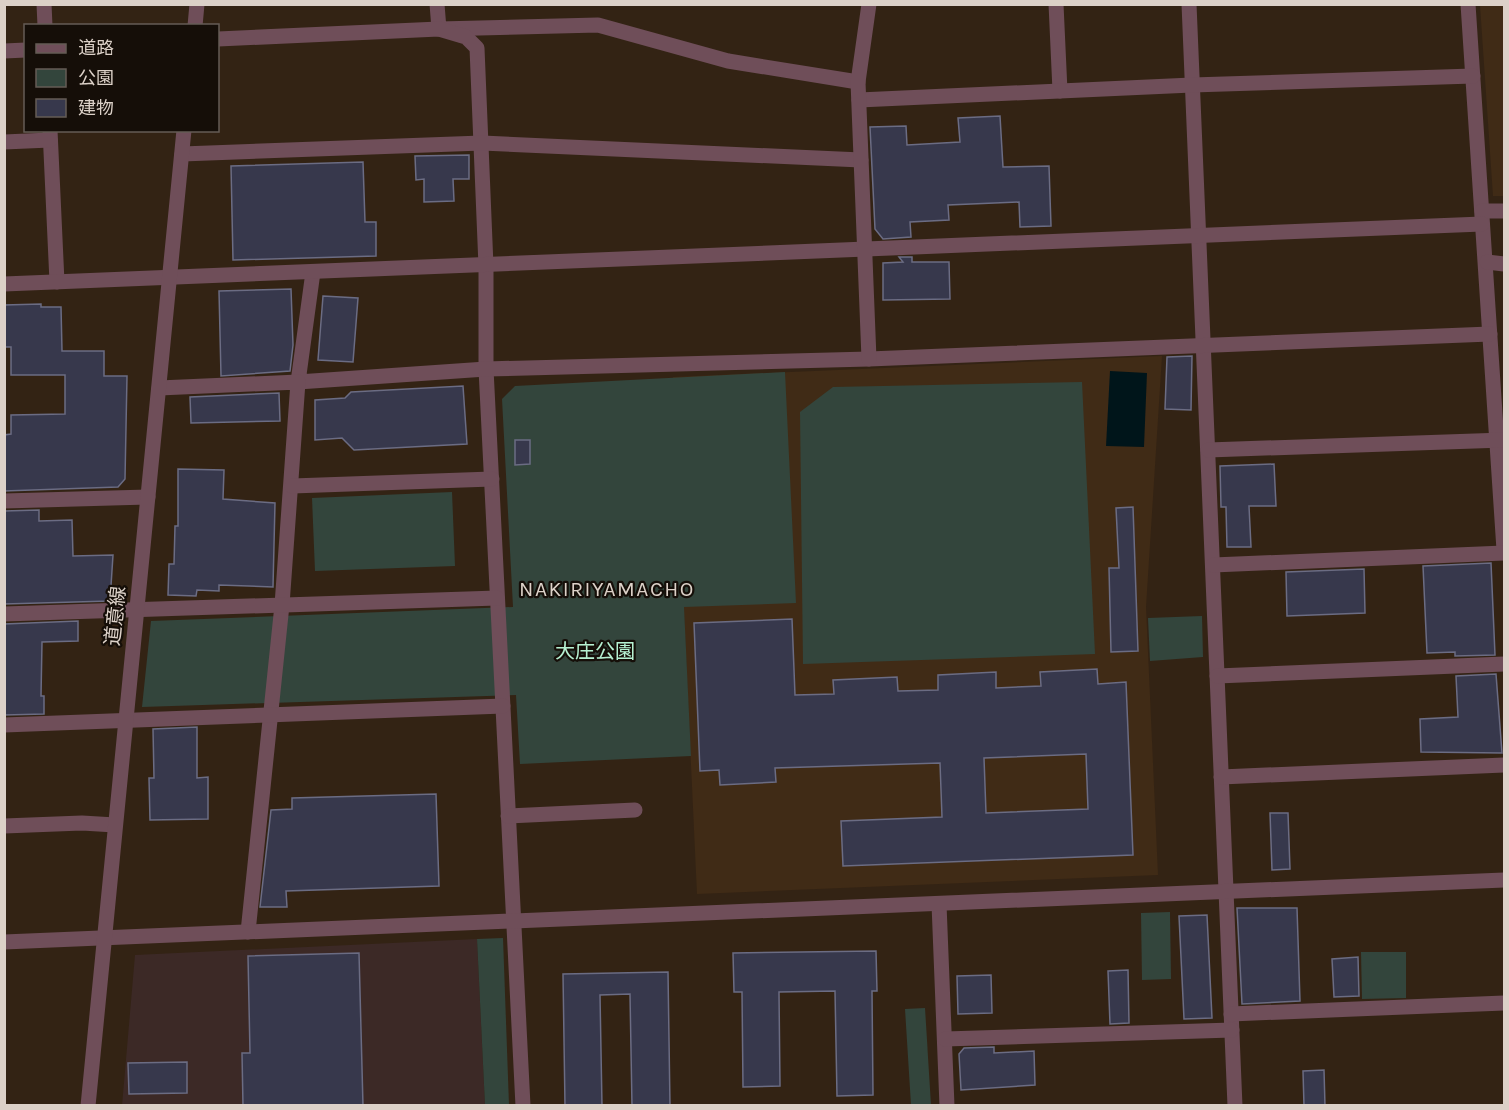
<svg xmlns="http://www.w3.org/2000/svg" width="1509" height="1110" viewBox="0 0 1509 1110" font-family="Karla,'Noto Sans JP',sans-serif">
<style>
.commercial{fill:#3c2926}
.built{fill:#402b16}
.green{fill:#33453c}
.water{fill:#00151a}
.building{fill:#37384c;stroke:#6b6c83;stroke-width:1.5;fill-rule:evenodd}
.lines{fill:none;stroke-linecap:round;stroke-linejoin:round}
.minor{stroke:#6f4e59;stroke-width:15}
.labels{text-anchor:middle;stroke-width:4.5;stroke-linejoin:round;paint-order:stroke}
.street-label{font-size:20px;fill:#dcd1c8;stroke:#150e08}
.park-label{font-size:20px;fill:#b6f1d2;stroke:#150e08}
.neighbourhood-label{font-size:21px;letter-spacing:1.5px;fill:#dcd1c8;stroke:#150e08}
</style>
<rect width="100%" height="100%" fill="#332314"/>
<!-- commercial -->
<path class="commercial" d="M477,939L485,1105L122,1106L135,955Z"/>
<!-- built -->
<g class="built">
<path d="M1480,5H1504V196H1493Z"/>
<path d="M1162,356L1146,607L1158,875L697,894L673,377Z"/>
</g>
<!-- green -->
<g class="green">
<path d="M785,372L796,603L684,607L691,756L520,764L516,695L142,707L151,621L513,607L502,399L515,386Z"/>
<path d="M1082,382L1095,654L803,664L800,412L833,387Z"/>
<path d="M452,492L455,566L315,571L312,498Z"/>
<path d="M1202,616L1203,657L1150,661L1148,618Z"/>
<path d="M1170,912L1171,979L1142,980L1141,913Z"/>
<path d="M503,938L509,1105H485L477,939Z"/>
<path d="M1361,952H1406V998L1362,999Z"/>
<path d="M925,1008L931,1105H911L905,1009Z"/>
</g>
<!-- water -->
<path class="water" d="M1110,371L1147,373L1144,447L1106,446Z"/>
<!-- building -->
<g class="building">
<path d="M1000,116L1003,167L1049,166L1051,226L1020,227L1019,202L948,205L949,220L910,222L911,237L883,239L875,229L870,127L906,126L907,145L960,142L958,118Z"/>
<path d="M469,155V179H453L454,201L424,202V179L416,180L415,156Z"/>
<path d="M363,162L365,222H376V256L233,260L231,166Z"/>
<path d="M899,257H912V262H949L950,299L883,300V263L903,262Z"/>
<path d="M291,289L293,345L290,371L221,376L219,291Z"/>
<path d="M323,296L358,298L353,362L318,360Z"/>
<path d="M41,304V307H61L62,351H104V376H127L125,479L118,487L4,491V435L11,434V415L65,414V375H11V347H4V305Z"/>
<path d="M1192,356L1191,410L1165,409L1167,357Z"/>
<path d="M463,386L467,444L354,450L342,438L315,440V400L345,398L351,392Z"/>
<path d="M279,393L280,421L191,423L190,397Z"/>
<path d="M515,440H530V464L515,465Z"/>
<path d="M1274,464L1276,506H1249L1251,547H1227L1226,507H1221L1220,466Z"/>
<path d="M178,469L224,470L223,499L275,503L273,587L219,585V591L197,590L196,596L168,595L169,564H174L175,526H178Z"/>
<path d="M1133,507L1138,651L1111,652L1109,568H1119L1116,508Z"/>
<path d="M39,510V521L72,520L73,556L113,555L110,601L4,604V511Z"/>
<path d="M1491,563L1495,655L1455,656V652L1427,653L1423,566Z"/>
<path d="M1364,569L1365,613L1287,616L1286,572Z"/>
<path d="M792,619L795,695L834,694L833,680L897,677L898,691L938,690V675L996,672V688L1041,686L1040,672L1097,669L1098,684L1126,682L1133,855L843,866L841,821L942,817L940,763L775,768L776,782L720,785L719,770L700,771L694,623ZM1086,754L1088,809L986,813L984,758Z"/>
<path d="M78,621V641L42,642L41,696H44V714L4,715V624Z"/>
<path d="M1496,674L1502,753L1421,752L1420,719L1458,717L1456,676Z"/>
<path d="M197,727V778L208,777V819L150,820L149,778H154L153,729Z"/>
<path d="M436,794L439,886L286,891L287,907H260L271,810L292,809V798Z"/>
<path d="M1270,813H1288L1290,869L1272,870Z"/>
<path d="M1237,908H1297L1300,1001L1242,1004Z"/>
<path d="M1207,915L1212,1018L1184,1019L1179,916Z"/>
<path d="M876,951L877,991H872L873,1095L837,1096L835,991L779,992L780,1086L743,1087L742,992H734L733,953Z"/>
<path d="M359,953L363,1106H243L242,1053H250L248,956Z"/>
<path d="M1358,957L1359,996L1334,997L1332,959Z"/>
<path d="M1128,970L1129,1023L1110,1024L1108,971Z"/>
<path d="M668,972L670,1106H632L630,994L600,995L602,1106H565L563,974Z"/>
<path d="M991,975L992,1013L958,1014L957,976Z"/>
<path d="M994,1047V1053L1034,1051L1035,1085L961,1090L959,1054L964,1048Z"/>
<path d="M187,1062V1093L129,1094L128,1063Z"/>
<path d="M1324,1070L1325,1106H1304L1303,1071Z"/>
</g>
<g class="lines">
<!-- minor -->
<g class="minor">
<path d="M44,4L45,26"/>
<path d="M437,4L439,29L598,25L728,61L858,82"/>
<path d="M1056,4L1060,91"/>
<path d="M1189,4L1235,1106"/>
<path d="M1468,4L1504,550"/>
<path d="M195,26L197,4"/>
<path d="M218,39L439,29L466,37L477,48L486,266V369L523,1106"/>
<path d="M4,51L26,50"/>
<path d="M859,100L1192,85L1473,76"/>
<path d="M50,130L57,282"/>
<path d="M4,142L50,140"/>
<path d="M182,154L482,143L861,160"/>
<path d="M1482,211H1504"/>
<path d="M1487,262L1504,264"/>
<path d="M313,272L298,382L486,369L869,359L1490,334"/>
<path d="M4,284L1482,224"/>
<path d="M869,359L858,82L869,4"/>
<path d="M159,388L298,382L282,605L248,932"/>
<path d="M1208,450L1504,440"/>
<path d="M292,486L492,479"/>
<path d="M4,501L148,497"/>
<path d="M1213,565L1504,553"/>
<path d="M4,614L497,598"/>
<path d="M1217,676L1504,664"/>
<path d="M4,725L503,706"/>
<path d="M1221,777L1504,765"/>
<path d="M508,816L635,810"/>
<path d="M4,826L82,823L115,825"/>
<path d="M939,904L947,1106"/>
<path d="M4,942L1504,880"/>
<path d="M1231,1014L1504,1003"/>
<path d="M945,1039L1232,1030"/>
<path d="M88,1106L184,130"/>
</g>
</g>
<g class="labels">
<!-- street labels -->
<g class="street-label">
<text transform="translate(115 616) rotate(-84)" y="7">道意線</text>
</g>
<!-- park labels -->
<g class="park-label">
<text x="595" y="658">大庄公園</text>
</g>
<!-- neighbourhood labels -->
<g class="neighbourhood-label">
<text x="607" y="596">NAKIRIYAMACHO</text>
</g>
</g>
<!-- border -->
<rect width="1509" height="1110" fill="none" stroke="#dcd1c8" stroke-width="12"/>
<!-- legend -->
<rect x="24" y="24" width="195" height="108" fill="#150e08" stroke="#655c55" stroke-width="1.5"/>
<rect x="36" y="44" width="30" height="9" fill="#6f4e59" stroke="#655c55" stroke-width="1.5"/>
<text x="78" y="54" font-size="18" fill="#dcd1c8">道路</text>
<rect x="36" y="69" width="30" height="18" fill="#33453c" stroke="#655c55" stroke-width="1.5"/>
<text x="78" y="84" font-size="18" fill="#dcd1c8">公園</text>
<rect x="36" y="99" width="30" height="18" fill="#37384c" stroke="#655c55" stroke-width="1.5"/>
<text x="78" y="114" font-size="18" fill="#dcd1c8">建物</text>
</svg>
